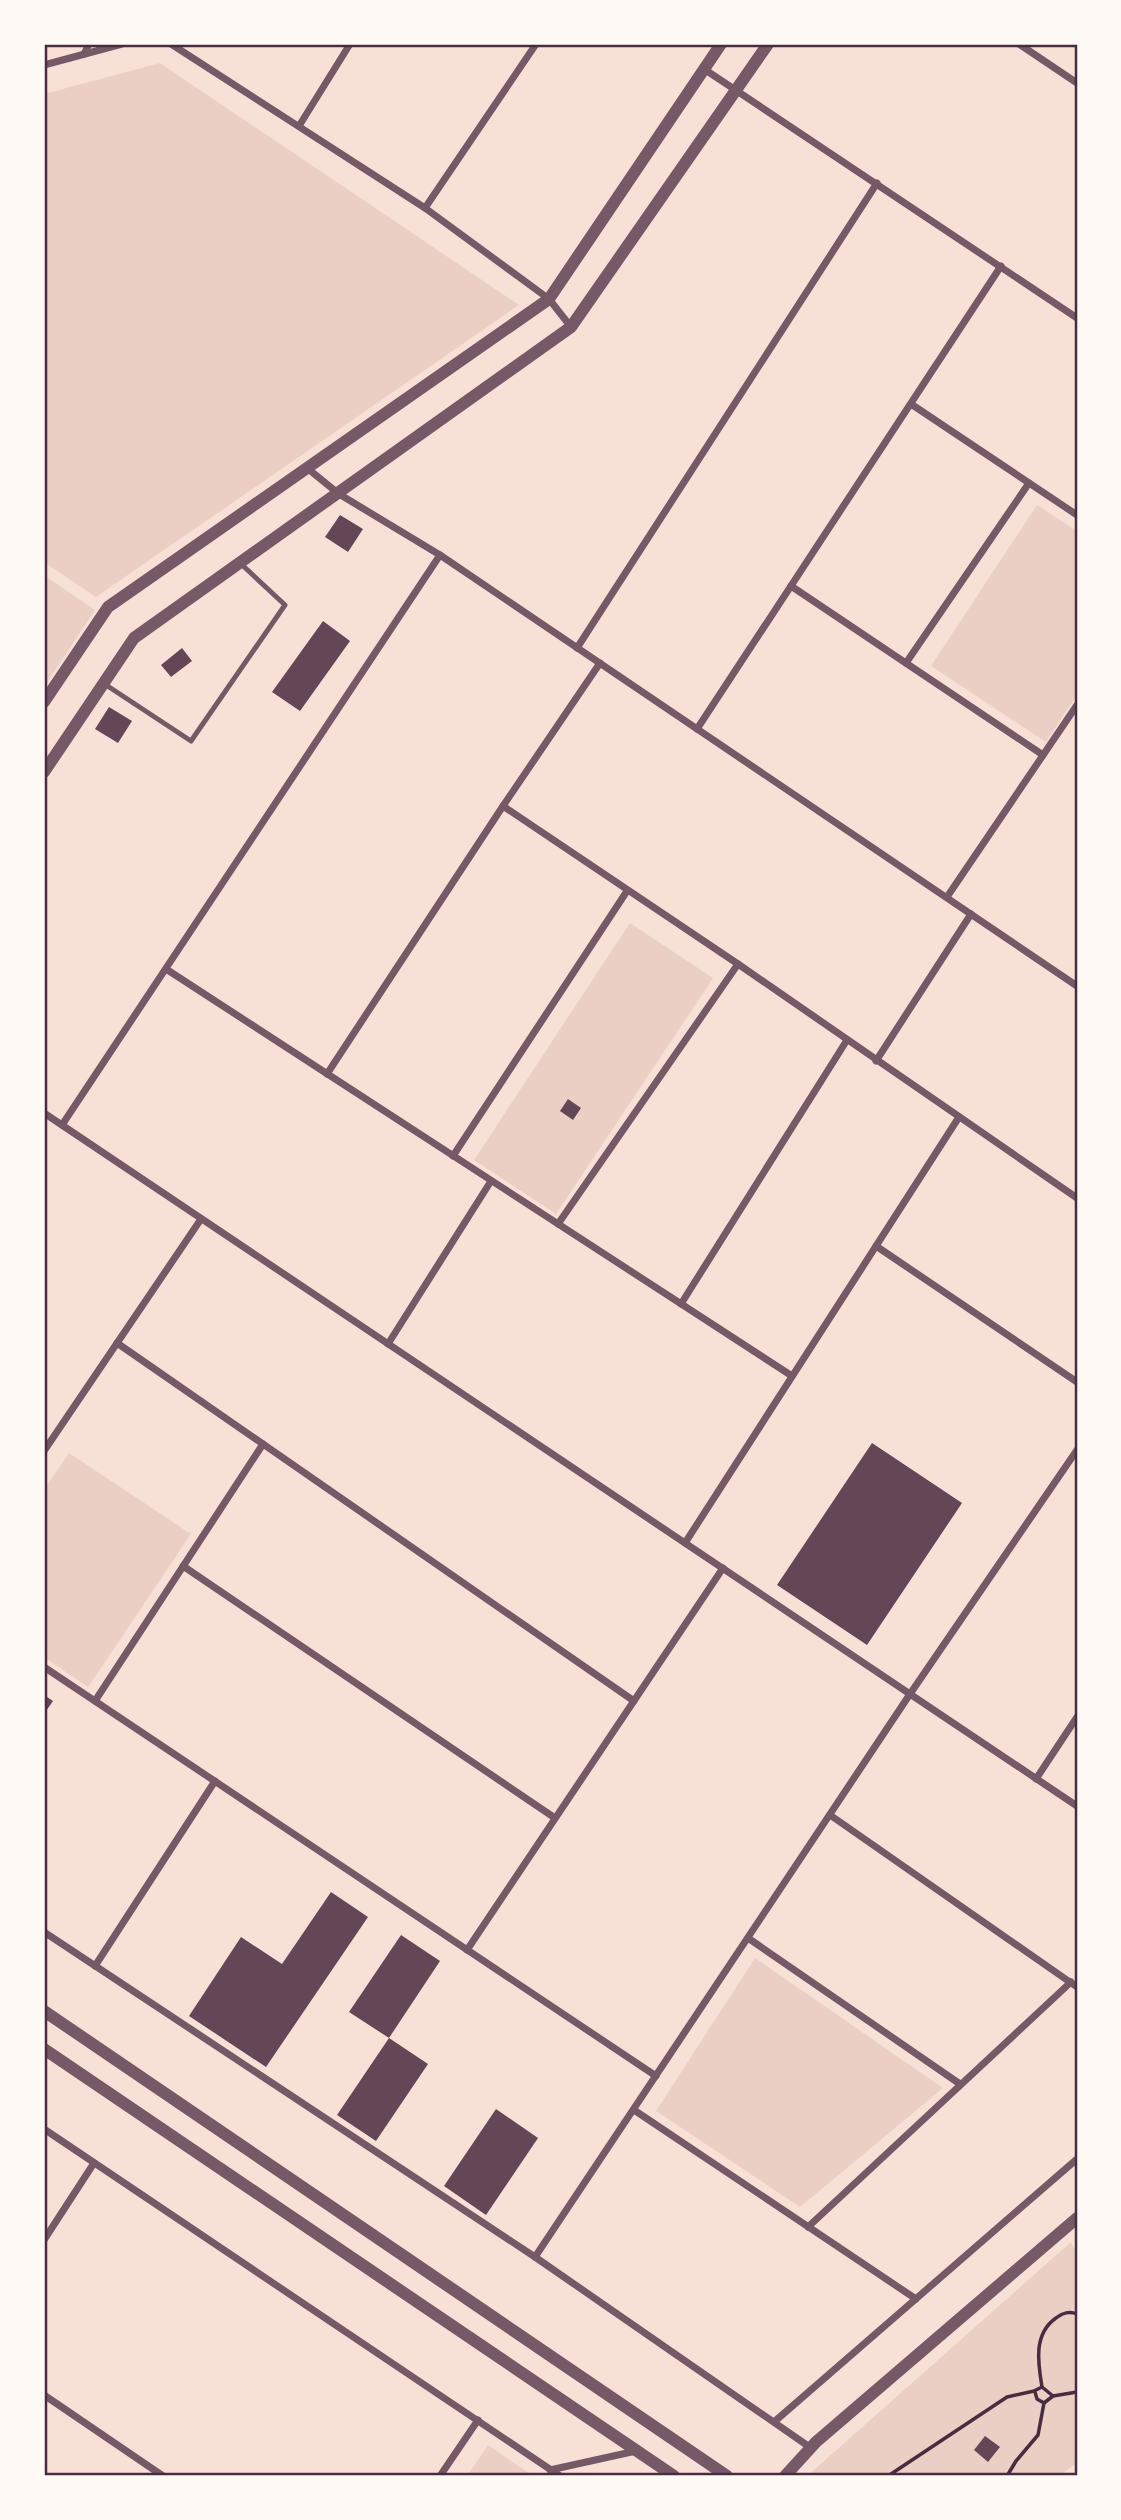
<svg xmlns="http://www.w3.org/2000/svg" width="1121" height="2520" viewBox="0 0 1121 2520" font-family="'Space Grotesk',sans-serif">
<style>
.green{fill:#ebcfc5}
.building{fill:#644757}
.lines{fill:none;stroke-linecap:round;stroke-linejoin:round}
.path{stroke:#4a2c40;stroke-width:3.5}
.service{stroke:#755966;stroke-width:5}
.minor{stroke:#755966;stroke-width:7}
.tertiary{stroke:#755966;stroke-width:12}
.neatline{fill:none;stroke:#4a2c40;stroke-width:2.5}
</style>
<rect width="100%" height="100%" fill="#f7e1d7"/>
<!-- green -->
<g class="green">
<path d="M160,63L519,305L96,597L44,562V94Z"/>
<path d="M1037,505L1077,531V695L1046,742L931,666Z"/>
<path d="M44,575L95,610L44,687Z"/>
<path d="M630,923L713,978L556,1214L474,1160Z"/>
<path d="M69,1453L191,1534L88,1687L44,1657V1490Z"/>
<path d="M755,1958L943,2088L800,2207L656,2111Z"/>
<path d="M1071,2242L1077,2254V2463L1059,2476H807Z"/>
<path d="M488,2445L533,2476H467Z"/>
</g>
<!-- building -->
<g class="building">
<path d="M340,515L363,529L348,552L325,537Z"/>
<path d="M323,621L350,641L300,711L272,692Z"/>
<path d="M182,648L192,661L171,677L161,665Z"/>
<path d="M109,707L132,721L118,743L95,729Z"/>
<path d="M568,1099L581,1108L573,1120L560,1111Z"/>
<path d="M872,1443L962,1503L867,1645L777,1585Z"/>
<path d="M44,1695L53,1701L44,1714Z"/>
<path d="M331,1892L368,1917L266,2067L189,2016L241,1937L282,1964Z"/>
<path d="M401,1935L440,1961L389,2038L349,2012Z"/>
<path d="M389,2038L428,2064L376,2141L337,2115Z"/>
<path d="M496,2109L538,2138L486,2215L444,2186Z"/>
<path d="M985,2436L1000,2447L988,2462L974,2450Z"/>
</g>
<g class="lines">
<!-- path -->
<g class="path">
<path d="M1077,2314C1070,2311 1062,2313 1056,2318C1033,2334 1038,2363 1042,2387L1053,2396L1077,2392"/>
<path d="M1035,2392L1037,2399L1044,2403"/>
<path d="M888,2476L1007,2397L1034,2391L1042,2387"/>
<path d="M1007,2476L1016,2461L1038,2435L1044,2403L1053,2396"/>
</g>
<!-- service -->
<path class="service" d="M103,683L191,741L285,605L240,563"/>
<!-- minor -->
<g class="minor">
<path d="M171,44L425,208L549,299L571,327"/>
<path d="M1019,44L1077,83"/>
<path d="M84,54L89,44"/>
<path d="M44,65L122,44"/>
<path d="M704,69L1077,318"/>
<path d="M299,126L350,44"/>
<path d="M425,208L536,44"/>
<path d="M911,404L1077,515"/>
<path d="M307,468L339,494L440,555L1077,986"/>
<path d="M791,586L1043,755"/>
<path d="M577,648L877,183"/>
<path d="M600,663L503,806L738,964L1077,1198"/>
<path d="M906,663L1029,483"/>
<path d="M697,729L1001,266"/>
<path d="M947,897L1077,705"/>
<path d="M166,969L792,1376"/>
<path d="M876,1061L971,914"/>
<path d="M327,1074L503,806"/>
<path d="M44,1113L1077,1806"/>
<path d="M62,1125L440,555"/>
<path d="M453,1156L627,891"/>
<path d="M558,1224L738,964"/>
<path d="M876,1246L1077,1382"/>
<path d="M681,1304L847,1040"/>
<path d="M117,1343L634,1701"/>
<path d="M388,1344L491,1181"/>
<path d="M44,1451L201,1219"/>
<path d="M685,1543L959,1117"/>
<path d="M183,1566L555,1818"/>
<path d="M44,1667L656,2076"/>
<path d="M95,1701L263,1444"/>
<path d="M1036,1779L1077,1717"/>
<path d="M830,1815L1077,1987"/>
<path d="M44,1932L535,2257L910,1694L1077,1450"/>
<path d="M748,1938L960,2084"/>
<path d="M467,1950L723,1568"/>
<path d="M95,1966L215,1781"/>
<path d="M634,2110L916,2299"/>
<path d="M44,2129L560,2476"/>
<path d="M808,2227L1071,1982"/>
<path d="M44,2240L94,2163"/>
<path d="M535,2257L811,2448"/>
<path d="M44,2395L163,2476"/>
<path d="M774,2422L1077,2159"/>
<path d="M550,2470L636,2451"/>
<path d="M440,2476L478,2420"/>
</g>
<!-- tertiary -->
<g class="tertiary">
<path d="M44,702L108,607L549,299L721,44"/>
<path d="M44,772L134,638L571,327L768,44"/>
<path d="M44,2011L727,2476"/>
<path d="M44,2049L674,2476"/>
<path d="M785,2476L816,2442L1077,2218"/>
</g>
</g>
<!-- border -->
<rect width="1121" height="2520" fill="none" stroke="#fffaf5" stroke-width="91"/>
<rect x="46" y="46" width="1030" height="2428" class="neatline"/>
</svg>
